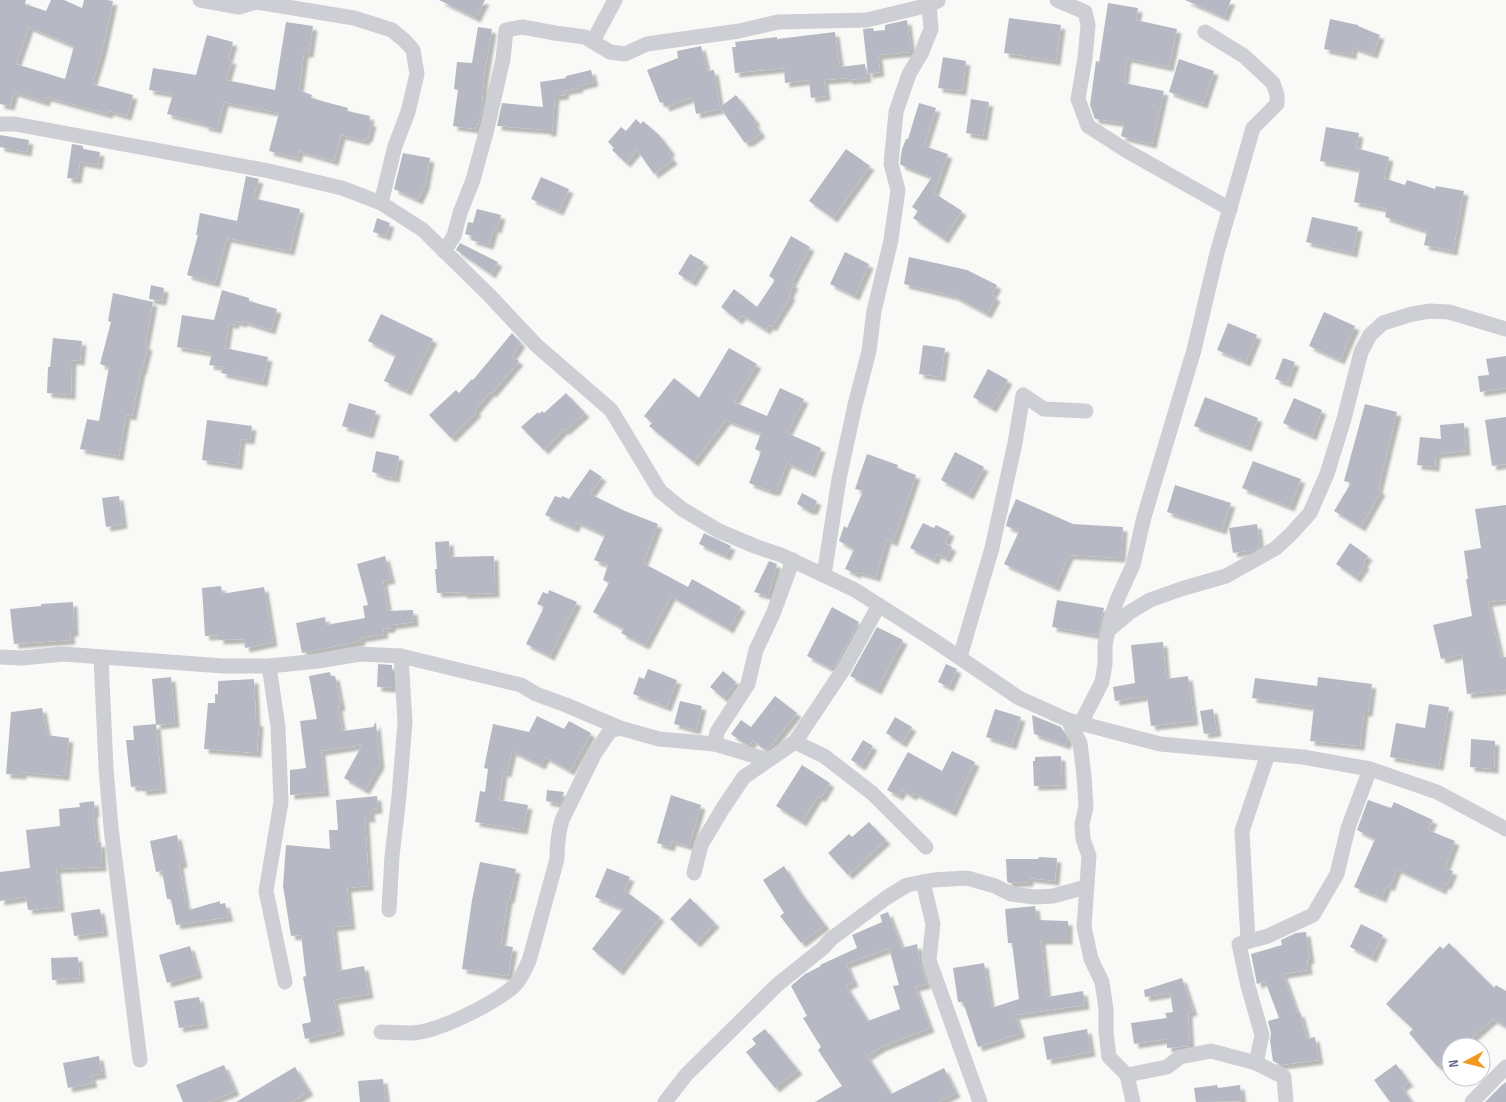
<svg xmlns="http://www.w3.org/2000/svg" width="1506" height="1102" viewBox="0 0 1506 1102" font-family="'Sofia Sans Condensed',sans-serif">
<style>
.building{fill:#b6b9c3;fill-rule:evenodd;filter:url(#shadow)}
.lines{fill:none;stroke-linecap:round;stroke-linejoin:round}
.minor{stroke:#cecfd4;stroke-width:15}
</style>
<defs>
<filter id="shadow"><feDropShadow dx="4.5" dy="4.5" stdDeviation="1" flood-color="#0004"/></filter>
</defs>
<rect width="100%" height="100%" fill="#f9faf7"/>
<!-- building -->
<g class="building">
<path d="M0,0H26L25,4L46,11L51,0H64L82,8L84,0H107L113,1L102,51L92,84L133,95L127,116L109,111L108,114L47,97L45,102L14,92L10,106L0,104ZM29,27L74,46L65,79L16,64Z"/>
<path d="M439,0H485L476,18Z"/>
<path d="M1185,0H1231L1224,17Z"/>
<path d="M1108,3L1138,8L1136,20L1177,29L1169,67L1127,58L1124,83L1164,91L1152,144L1123,137L1121,136L1124,123L1095,119L1090,105L1096,61L1099,62Z"/>
<path d="M1009,18L1061,25L1056,61L1004,53Z"/>
<path d="M1330,19L1358,25V26L1380,35L1373,54L1353,47L1352,55L1324,49Z"/>
<path d="M907,20L911,52L878,55L880,72L868,74L863,29L873,28L874,31L885,30V25Z"/>
<path d="M286,22L313,26L309,53H304L299,90L312,95L311,98L348,108L347,111L370,116L369,122H372L368,138L366,137L365,141L341,135L334,161L299,151L297,158L269,151L279,113L224,102L217,129L204,126L205,124L167,114L173,94L149,90L153,68L196,75L207,35L233,42L228,59L232,60L226,80L275,90Z"/>
<path d="M478,27L492,29L484,77L482,102H484L478,125L476,124L475,129L453,126L458,90L454,89L457,62L472,63Z"/>
<path d="M835,32L840,67L865,64L867,78L848,80V78L824,80L826,96L811,98L809,80L785,83L784,68L735,73L732,47H736L735,42L777,37V39Z"/>
<path d="M701,46L707,71L714,70L720,107L736,95L756,121L754,123L761,133L749,142L748,141L745,143L721,109L696,114L693,97L665,107L663,102L660,103L647,70L678,58L677,51Z"/>
<path d="M943,57L966,61L962,91L938,88Z"/>
<path d="M1179,59L1214,71L1203,104L1169,92Z"/>
<path d="M591,70L594,82L578,86L579,88L564,91L565,95L555,96L552,132H547V130L497,126L502,103L543,107L540,82L566,78V76Z"/>
<path d="M971,99L989,102L983,136L966,133Z"/>
<path d="M919,103L936,108L924,146L948,154L934,193L962,211L944,239L913,218L918,211L912,207L932,177L901,165L900,163L902,149L906,139H908Z"/>
<path d="M636,119L641,124L643,121L659,135L671,151L668,153L673,160L654,174L637,150L626,163L612,150L614,148L608,142L621,127L626,131Z"/>
<path d="M1326,127L1359,133L1356,148L1389,157L1384,178L1405,185L1407,180L1435,189L1436,186L1464,191L1453,251L1424,245L1427,231L1385,217L1387,209L1354,202L1360,169L1320,161Z"/>
<path d="M0,135L29,140L27,152L0,147Z"/>
<path d="M72,144L83,146V149L100,152L98,165L80,162L77,179L67,178Z"/>
<path d="M846,149L870,166L833,218L809,201Z"/>
<path d="M403,153L430,158L425,185L418,200L394,189Z"/>
<path d="M246,176L259,179L253,198L300,209L290,251L227,238L215,283L187,275L198,235H196L200,213L237,221Z"/>
<path d="M541,177L569,189L559,211L531,199Z"/>
<path d="M477,209L501,215L497,229L494,228L489,245L471,240L473,236L465,234L468,222L473,223Z"/>
<path d="M1312,217L1358,227L1353,253L1306,242Z"/>
<path d="M377,218L390,223L386,236L373,232Z"/>
<path d="M791,236L810,247L791,283L794,284L789,294L791,296L772,327L769,325L766,330L742,315L738,320L721,307L734,289L757,307L775,280L769,276Z"/>
<path d="M460,243L498,262L491,274L456,250Z"/>
<path d="M845,252L869,264L855,296L830,284Z"/>
<path d="M690,254L704,262L692,282L678,274Z"/>
<path d="M909,257L967,270L997,285L992,295L996,297L987,314L954,296L904,284Z"/>
<path d="M151,285L164,288L162,301L149,299Z"/>
<path d="M222,290L249,298V301L277,309L271,330L243,321L242,323L235,321L234,325L229,323L225,348L268,357L263,382L221,373L223,367L209,365L212,353L177,347L182,315L214,320Z"/>
<path d="M113,293L153,302L145,345L148,346L142,370H141L132,416L126,415L119,456L80,449L87,419L99,421L109,367L100,364L111,322L108,321Z"/>
<path d="M1324,312L1355,326L1340,360L1309,346Z"/>
<path d="M381,314L433,339L407,391L384,381L396,355L368,341Z"/>
<path d="M1228,323L1257,335L1246,362L1217,350Z"/>
<path d="M512,333L521,343L512,356L519,361L492,393L490,392L475,410L477,412L451,438L429,415L456,390L459,393L472,379L473,380Z"/>
<path d="M53,338L82,341L80,361L72,360L71,395L47,393L48,367H50Z"/>
<path d="M923,345L945,348L941,377L919,374Z"/>
<path d="M729,348L757,364L734,402L767,416L780,388L804,399L787,433L821,448L811,473L787,463L776,491H771L749,483L761,452L755,449L761,433L726,420L694,462L649,426L652,423L644,416L674,378L699,398Z"/>
<path d="M1506,356V388L1480,392L1478,376L1489,375L1486,359Z"/>
<path d="M1283,358L1295,362L1287,383L1275,379Z"/>
<path d="M988,369L1008,380L992,408L973,397Z"/>
<path d="M566,393L585,413L565,431L564,429L544,450L521,427L538,412L539,414L542,411L544,413Z"/>
<path d="M1205,397L1258,418L1247,447L1194,426Z"/>
<path d="M1294,398L1322,410L1312,436L1283,423Z"/>
<path d="M349,403L376,411L369,434L342,426Z"/>
<path d="M1365,404L1397,412L1378,489L1381,491L1361,527L1334,511L1351,483L1344,481Z"/>
<path d="M1506,417V464L1492,466L1485,420Z"/>
<path d="M207,420L252,426L250,440L241,439L238,465L202,460Z"/>
<path d="M1464,423L1466,451L1436,454L1435,467L1417,465L1420,437L1441,439L1440,425Z"/>
<path d="M376,451L399,456L395,478L379,475L380,474L372,472Z"/>
<path d="M955,452L984,467L969,495L941,480Z"/>
<path d="M867,454L898,465L897,468L916,475L893,542L887,539L876,577L857,572L856,574L845,569L854,549L839,541L844,526L847,528L863,491L855,489Z"/>
<path d="M1253,461L1301,479L1290,507L1242,488Z"/>
<path d="M590,469L602,477L590,494L625,511L658,524L643,563L688,587L692,579L741,607L729,629L671,596L645,645L621,633L624,629L593,612L609,583L603,580L608,565L594,560L605,535L577,522L574,528L545,515L555,496L561,498L562,496L569,499Z"/>
<path d="M1175,485L1231,503L1222,530L1167,512Z"/>
<path d="M802,493L817,501L813,510H808L797,504Z"/>
<path d="M119,496L123,524L106,527L102,498Z"/>
<path d="M1016,499L1073,524L1123,527L1121,558L1069,555L1055,587L1004,564L1019,531L1006,526L1008,518Z"/>
<path d="M1506,505V600L1488,602L1501,658L1506,657V690L1467,694L1462,654L1441,659L1433,625L1472,616L1466,579H1468L1464,551L1481,548L1475,509Z"/>
<path d="M923,523L934,528L936,525L950,532L945,543L952,547L946,558L937,554L934,560L910,548Z"/>
<path d="M1257,524L1260,546L1253,550L1233,553L1229,528Z"/>
<path d="M704,533L731,546L726,556L699,544Z"/>
<path d="M449,541L450,557L494,556L495,593L463,594L462,592L437,593L435,569H437L435,542Z"/>
<path d="M1350,543L1368,556L1363,563L1365,565L1356,578L1336,564Z"/>
<path d="M385,556L391,579L383,581L388,611L413,610L414,622L391,625V628L383,629L384,634L360,638L361,641L302,653L296,623L325,617L326,625L365,618L363,606L368,605L357,564Z"/>
<path d="M769,561L777,564L768,596L754,592Z"/>
<path d="M221,586L222,594L264,587L273,642L245,648L244,639L219,640V635L205,636L202,588Z"/>
<path d="M549,590L577,602L550,656L526,644L544,607L537,604L543,592L548,594Z"/>
<path d="M1057,600L1104,608L1098,635L1052,627Z"/>
<path d="M73,602L74,632H70L71,640L14,644L10,609L41,606V604Z"/>
<path d="M832,607L859,622L837,662L834,667L831,666L830,668L807,656Z"/>
<path d="M877,627L903,640L877,690L850,676Z"/>
<path d="M1163,642L1166,679L1188,676L1194,721L1151,726L1147,696L1115,701L1113,687L1135,683L1131,645Z"/>
<path d="M378,664L392,665V688L377,687Z"/>
<path d="M946,664L957,669L949,687L938,682Z"/>
<path d="M648,669L677,680L667,707L633,694L639,677L644,679Z"/>
<path d="M723,671L736,682L723,698L710,687Z"/>
<path d="M330,672L331,676H335L341,706L338,707L342,731L373,727L376,722L380,764L365,790L344,778L362,745L321,751L325,792L290,795V770L306,768L300,721L317,719L309,676Z"/>
<path d="M171,677L175,723L156,725L152,679Z"/>
<path d="M1318,677L1372,684L1368,712H1364L1360,746L1310,741L1314,707L1252,698L1255,678L1317,686Z"/>
<path d="M254,679L256,722H259L257,753L204,749L208,703H215V694H218V681Z"/>
<path d="M775,696L797,713L769,748L767,750L762,748L753,740L750,745L742,742L731,734L741,720L751,727Z"/>
<path d="M680,701L702,706L696,730L674,724Z"/>
<path d="M1429,704L1449,707L1439,766L1390,757L1396,723L1425,728Z"/>
<path d="M42,708L47,735L69,738L65,776L22,772V775L6,774L11,712Z"/>
<path d="M995,709L1021,717L1012,745L986,737Z"/>
<path d="M1213,709L1217,732L1204,734L1200,711Z"/>
<path d="M1032,715L1061,727L1068,739L1066,745L1034,734Z"/>
<path d="M537,716L564,729L569,721L591,733L570,771L545,757L541,765L512,751L507,773L503,772L499,800L528,805L523,830L475,822L480,791L485,792L488,769L484,768L493,724L529,732Z"/>
<path d="M895,717L912,727L902,743L886,733Z"/>
<path d="M156,724L162,789L142,791L141,786L131,787L126,740H134L133,726Z"/>
<path d="M1471,739L1495,741L1494,769L1470,767Z"/>
<path d="M863,740L873,746L861,766L851,760Z"/>
<path d="M952,751L975,762L952,812L914,793L912,796L902,790L899,796L887,790L908,752L942,771Z"/>
<path d="M1061,756L1062,785L1034,786L1033,761H1035V757Z"/>
<path d="M802,765L830,783L821,798L818,796L802,822L776,806Z"/>
<path d="M547,790L564,792L560,804L546,801Z"/>
<path d="M671,795L701,805L689,846L672,841L670,847L657,843Z"/>
<path d="M377,796L378,809L370,810L371,818H365L369,886L347,888L351,925L333,927L338,971L364,966L369,994L334,1000L340,1031L305,1039L302,1024L311,1022L303,977L306,976L301,935L291,936L283,886L286,845L330,849L329,830H338L336,800Z"/>
<path d="M1368,800L1391,808L1394,802L1433,820L1428,830L1455,841L1445,868L1453,871L1447,885L1444,884L1442,890L1397,869L1390,887L1387,885L1382,898L1354,887L1375,839L1357,830Z"/>
<path d="M94,801L95,813H93L96,843L101,842L102,867L56,869L60,907L28,910L26,897L0,901V872L30,868L26,830L60,826L59,809L80,807L79,803Z"/>
<path d="M869,822L886,840L848,875L828,853L849,834L852,837Z"/>
<path d="M177,835L183,863L179,864L186,905H188L189,910L220,901V904L225,903L229,917L176,925L171,899H167L162,871L156,872L150,841Z"/>
<path d="M1039,857L1057,858L1055,881L1029,878V882L1009,883L1007,881L1006,859H1038Z"/>
<path d="M480,862L516,869L510,899H508L501,945L513,947L508,976L462,969L472,900Z"/>
<path d="M784,866L800,892L825,925L801,943L780,916L784,913L763,880Z"/>
<path d="M607,868L630,877L624,890L660,917L619,971L592,949L623,909L595,897Z"/>
<path d="M690,898L715,923L696,943L670,919Z"/>
<path d="M1035,906L1037,920L1068,921V940H1041L1047,997L1083,991L1085,1005L1015,1015L1021,1033L978,1047L963,1002H958L953,968L984,963L991,1008L1019,999L1012,943H1008L1005,909Z"/>
<path d="M100,909L104,932L74,936L71,913Z"/>
<path d="M888,912L902,948L917,944L920,963L927,984L915,987L930,1028L881,1047L867,1056L891,1094L944,1068L956,1093L938,1102H815L842,1086L818,1050L821,1047L803,1018L807,1016L791,986L805,974L821,966L820,965L857,948L852,935L882,922L880,915ZM889,948L899,985L893,986L900,1009L868,1021L846,986L854,982L846,964Z"/>
<path d="M1361,924L1383,935L1372,958L1350,947Z"/>
<path d="M1306,932L1310,959L1307,960L1308,970L1283,974L1297,1013L1300,1012L1307,1039L1315,1037L1319,1060L1281,1065L1273,1061L1270,1041L1271,1033L1268,1021L1279,1018L1265,981L1257,984L1251,954L1282,945L1281,940L1296,933Z"/>
<path d="M1449,943L1494,988L1496,985L1506,991V1027L1493,1019L1461,1047H1451V1056L1438,1067L1409,1033L1413,1029L1386,1004L1440,946L1443,949Z"/>
<path d="M190,946L198,974L167,983L159,955Z"/>
<path d="M78,957L80,978L52,980L51,958Z"/>
<path d="M1182,978L1193,1011L1188,1013L1190,1046L1167,1048V1039L1134,1044L1131,1023L1167,1018L1165,1013L1173,1012L1170,993L1145,997L1144,990Z"/>
<path d="M199,997L204,1024L179,1028L174,1001Z"/>
<path d="M765,1029L798,1070L775,1088L746,1052L756,1044L752,1039Z"/>
<path d="M1087,1029L1091,1052L1047,1060L1043,1037Z"/>
<path d="M99,1056L102,1074L91,1076L93,1083L68,1088L63,1063Z"/>
<path d="M1396,1064L1409,1082L1402,1087L1412,1102H1390L1374,1080Z"/>
<path d="M224,1065L235,1091L208,1102H183L176,1085Z"/>
<path d="M295,1067L309,1091L291,1102H236Z"/>
<path d="M383,1079L386,1102H360L358,1081Z"/>
<path d="M1506,1082V1102H1485L1502,1085Z"/>
<path d="M1217,1085L1218,1088L1240,1085L1242,1101L1196,1102L1194,1088Z"/>
</g>
<g class="lines">
<!-- minor -->
<g class="minor">
<path d="M200,0L239,7L257,2L354,18L392,30L405,41L413,50L417,74L408,112L395,146L381,203"/>
<path d="M1057,0L1085,12L1088,25L1085,58L1078,99L1088,126L1127,151L1230,209"/>
<path d="M593,41L615,0"/>
<path d="M0,124H15L269,171L342,188L381,203L423,230L490,296L536,345L611,410L660,491L682,509L719,531L757,547L781,555L855,590L935,641L1019,698L1068,720L1160,744L1303,757L1370,769L1437,792L1506,829"/>
<path d="M444,251L454,236L460,213L473,180L487,129L503,59L506,30L522,27L555,33L585,37L610,52L625,54L647,44L739,31L778,22L867,20L929,5L930,0"/>
<path d="M824,575L839,479L855,405L869,351L874,311L891,240L898,190L891,164L896,112L909,74L921,54L931,29L929,5L938,1"/>
<path d="M1109,630L1130,612L1150,600L1181,589L1226,576L1276,548L1291,534L1310,513L1327,474L1344,419L1361,352L1370,335L1383,323L1412,314L1430,311L1449,312L1506,329"/>
<path d="M0,657L22,658L63,654L223,666H269L318,661L360,654L401,656L521,685L536,694L566,705L620,728L659,739L715,744L717,732L748,684L756,650L773,614L793,560"/>
<path d="M101,657L106,768L111,828L140,1060"/>
<path d="M960,657L992,548L1015,443L1023,395L1044,409L1086,411"/>
<path d="M269,666L278,727L281,802L266,891L285,982"/>
<path d="M1068,720L1080,743L1084,776L1086,807L1082,824L1083,839L1089,856L1084,927L1091,959L1102,982L1106,1009V1032L1109,1057L1127,1075L1133,1102"/>
<path d="M1081,723L1102,682L1105,664V645L1111,618L1117,600L1133,565L1144,517L1194,350L1217,253L1253,128L1277,104V95L1273,83L1244,56L1205,32"/>
<path d="M795,742L824,756L872,793L926,847"/>
<path d="M715,744L768,760"/>
<path d="M694,873L701,845L723,808L744,777L795,742L845,667L879,605"/>
<path d="M923,882L933,924L929,960L980,1102"/>
<path d="M389,910L392,856L399,796L405,722L401,656"/>
<path d="M1248,941L1242,831L1268,754"/>
<path d="M381,1032C392,1032 402,1033 412,1033C438,1032 493,1004 513,987C521,980 524,970 529,961L557,859C557,846 558,834 562,820L595,753L610,731L620,728"/>
<path d="M1256,1063L1262,1035L1248,986L1239,944L1268,936L1313,915L1337,874L1348,828L1370,769"/>
<path d="M1127,1075L1167,1067L1180,1057L1211,1051L1256,1063L1284,1077L1286,1102"/>
<path d="M665,1102L686,1075L777,985L823,948L831,939L886,898L907,885L933,880L967,878L995,886L1011,894L1034,897L1053,896L1086,887"/>
<path d="M1472,1102L1506,1067"/>
</g>
</g>
<!-- north arrow -->
<g transform="translate(1466 1062) rotate(263)"><circle r="24" fill="#ffffff" stroke="#c2c5d1"/>
<path d="M0-4L9 19L0 12L-9 19Z" fill="#f19a20"/>
<text y="-8" font-size="14" font-weight="bold" text-anchor="middle" fill="#666e8b">N</text>
</g>
</svg>
